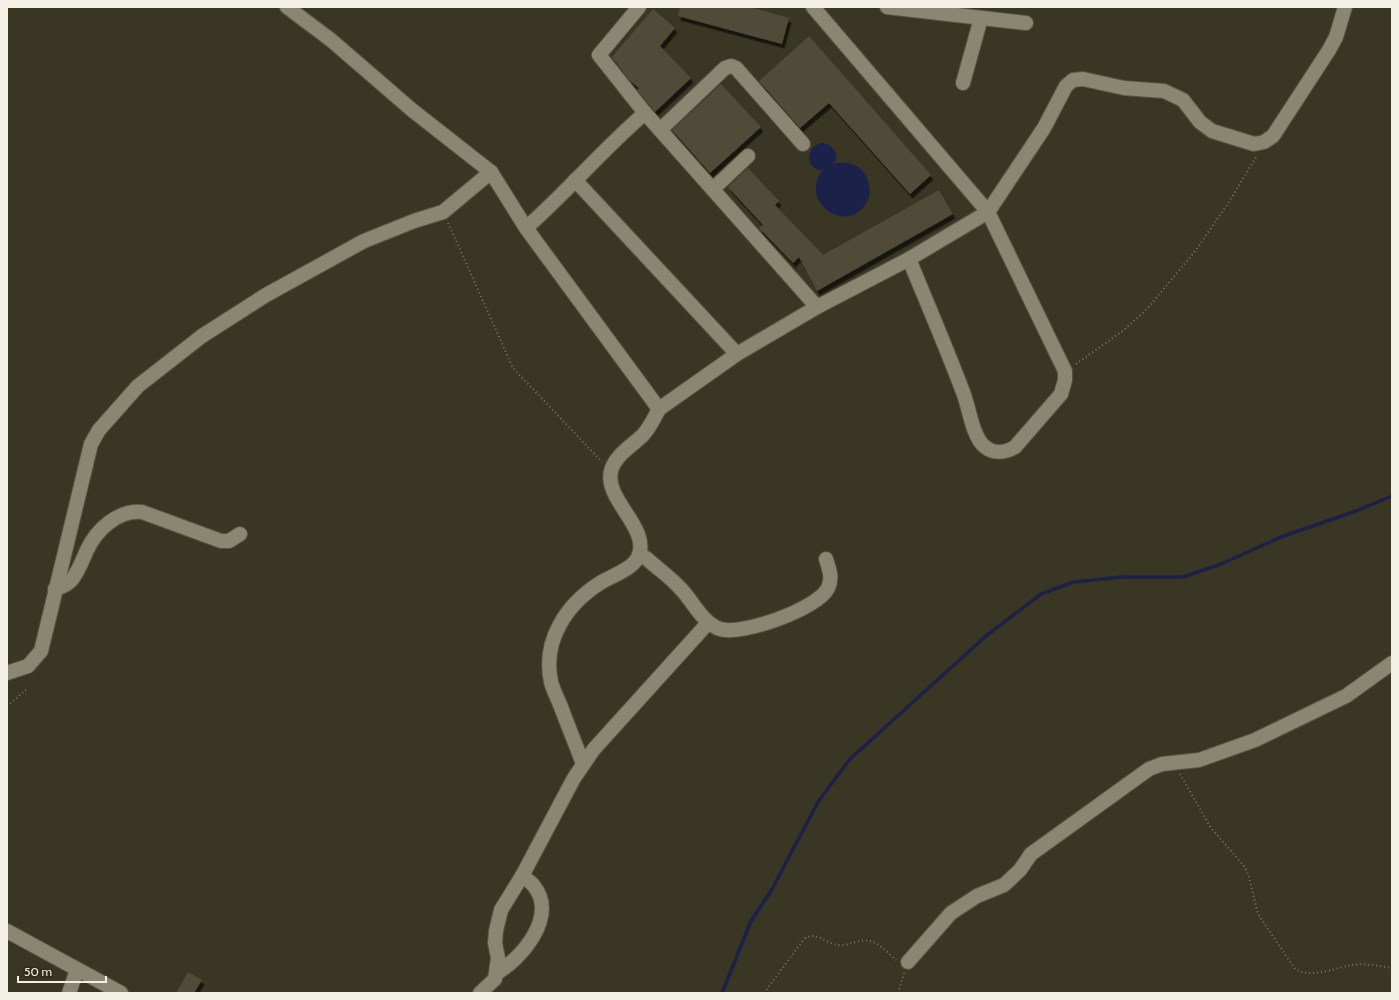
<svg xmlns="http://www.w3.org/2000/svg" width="1399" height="1000" viewBox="0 0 1399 1000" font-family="Cabin,sans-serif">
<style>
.water{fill:#1c2149}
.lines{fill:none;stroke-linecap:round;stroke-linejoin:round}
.stream{stroke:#1c2149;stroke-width:3.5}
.building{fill:#4f4b38;filter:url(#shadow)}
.minor-casing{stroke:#575444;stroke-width:16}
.path{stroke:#7b7868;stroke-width:2;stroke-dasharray:1 3;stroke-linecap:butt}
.minor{stroke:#8a8671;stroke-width:14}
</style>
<defs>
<filter id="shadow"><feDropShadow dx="2.5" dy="4.5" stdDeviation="0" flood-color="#0009"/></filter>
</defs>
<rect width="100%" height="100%" fill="#393623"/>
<!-- water -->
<path class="water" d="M823,143C833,145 838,152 836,161L832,164C848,159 866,166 869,185C871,192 869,199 865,205C843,236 796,197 825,168L821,171C804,167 806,145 823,143Z"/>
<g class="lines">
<!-- stream -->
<path class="stream" d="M722,993L751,921L771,891L818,802L849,760L986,636L1041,594L1074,582L1122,577H1183L1221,564L1281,537L1356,511L1392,496"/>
</g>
<!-- building -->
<g class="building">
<path d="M680,7H750L789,18L782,44L678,16Z"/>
<path d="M653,9L675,28L660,46L691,78L655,112L637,90L639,88L630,81L612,57Z"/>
<path d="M809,36L931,175L910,194L829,103L800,128L759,81Z"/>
<path d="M721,84L761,127L710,173L672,130Z"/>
<path d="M748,168L779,201L775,205L823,255L939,190L953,214L817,291L799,257L793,263L759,228L763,225L728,187Z"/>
<path d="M188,972L202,980L194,993H176Z"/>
</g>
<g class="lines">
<!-- minor casing -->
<g class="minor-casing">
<g id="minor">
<path d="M287,7L331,40L412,110L491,172L526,228C567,192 603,149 645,113L817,307L737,354L659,409L526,228"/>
<path d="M639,7L599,55L645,113"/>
<path d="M813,7L988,212L1065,371V380L1061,394L1015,447C1005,453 993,454 984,446C972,435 969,407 963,392C946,347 927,303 909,259"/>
<path d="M887,7L1026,23"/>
<path d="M963,83L981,18"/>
<path d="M660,130L725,68L731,66L736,68L803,144"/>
<path d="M575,180L737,354"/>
<path d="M713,189L748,156"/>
<path d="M817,307L909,259L988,212L1044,128L1066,86L1073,80L1083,79L1124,88L1164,91L1183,100L1200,122L1212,131L1254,144L1264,142L1273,136L1329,50L1336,37L1345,7"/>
<path d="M639,554L646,558C657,568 670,577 680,588C693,601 702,623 720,629C741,636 818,609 828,588C833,578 829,569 826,559"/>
<path d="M55,589C62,587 69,584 73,578C79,570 83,559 87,550C97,529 118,510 142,512L221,541H229L240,534"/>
<path d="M7,673L28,666L41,651L91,444L99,430L138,386L202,336L266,295L364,241L414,221L443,212L491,172"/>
<path d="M583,764C576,745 568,726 561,707C558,699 553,690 551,682C542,640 567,604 600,583C613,575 634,569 639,555C649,527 604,499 611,471C615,455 632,446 643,435C650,427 654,419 659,409"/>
<path d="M7,931L121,993"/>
<path d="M908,962L951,913L977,896L1004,885L1020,870L1031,854L1149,769L1162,764L1199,760L1255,740L1346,696L1392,663"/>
<path d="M497,973C522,958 558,916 534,886C531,882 526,879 522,876"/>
<path d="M69,993L77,970"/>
<path d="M480,993L495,979L498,958L495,943L496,931L501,910L522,876L574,778L594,749L708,623"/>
</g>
</g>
<!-- path -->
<g class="path">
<path d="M448,223L513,368L602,462"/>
<path d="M1076,364L1124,330L1147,309L1196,250L1229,202L1256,157"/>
<path d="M7,706L27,689"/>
<path d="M1180,774L1211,828L1245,867L1249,877L1258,914L1295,969C1312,979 1334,968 1352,965C1365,963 1379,966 1392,968"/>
<path d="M764,993L804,939C817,930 825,944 839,945C850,946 862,937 873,942C881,945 889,954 896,960"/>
<path d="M898,993L904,973"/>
</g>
<!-- minor -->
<use href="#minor" class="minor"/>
</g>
<!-- border -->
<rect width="1399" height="1000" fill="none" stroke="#f2f0e5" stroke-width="16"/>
<!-- scale -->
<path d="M18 976v6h88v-6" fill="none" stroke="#f2f0e5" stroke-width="2"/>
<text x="24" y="976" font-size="12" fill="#f2f0e5" stroke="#2f2c1a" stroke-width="3" paint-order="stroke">50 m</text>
</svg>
